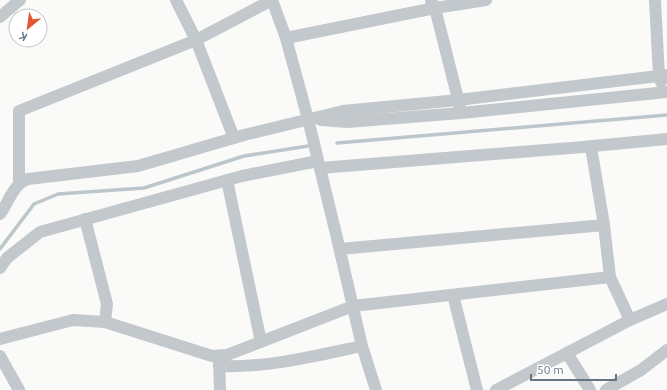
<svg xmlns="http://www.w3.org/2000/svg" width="667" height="390" viewBox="0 0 667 390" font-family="Ubuntu,sans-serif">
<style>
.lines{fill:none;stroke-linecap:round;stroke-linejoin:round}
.stream{stroke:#bbc7cb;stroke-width:3.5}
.minor{stroke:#c3c8cc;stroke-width:12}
</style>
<rect width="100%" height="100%" fill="#fafaf8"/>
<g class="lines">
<!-- stream -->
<g class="stream">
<path d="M337,143L667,115"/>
<path d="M0,249L34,204L58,194L144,188L244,156L308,146"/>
</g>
<!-- minor -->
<g class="minor">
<path d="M176,0L196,40L234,138"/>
<path d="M272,0L286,38L308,119L337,238L362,346L376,390"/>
<path d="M431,0L435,8L460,107"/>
<path d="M655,0L659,76L661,82"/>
<path d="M0,17L20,0"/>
<path d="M286,38L435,8L486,0"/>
<path d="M321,120L347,122L461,113L667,92"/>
<path d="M591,147L604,225L610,277L630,320"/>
<path d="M320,168L583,147L667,139"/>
<path d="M227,180L261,342"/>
<path d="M20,182L19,180V111L196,40L272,0"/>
<path d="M0,214C9,202 13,184 28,179L138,166L244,135L343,111L458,100L667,75"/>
<path d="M85,219L107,304L105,322"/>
<path d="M340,249L604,225"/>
<path d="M0,268L7,258L40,232L242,176L318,161"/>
<path d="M453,295L477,390"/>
<path d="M0,339L73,320L105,322L212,356L227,355L353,306L610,277"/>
<path d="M567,353L590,390"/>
<path d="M0,356L19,390"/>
<path d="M219,359L220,390"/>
<path d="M219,366C268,368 315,356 362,346"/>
<path d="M496,390L630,320L667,304"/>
<path d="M606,390L641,370L667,350"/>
</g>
</g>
<!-- north arrow -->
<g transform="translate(28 28) rotate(209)"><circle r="19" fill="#ffffff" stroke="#c1c8cd"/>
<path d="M0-3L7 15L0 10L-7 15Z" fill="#e4572e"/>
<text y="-6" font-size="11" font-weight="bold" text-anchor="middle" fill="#657683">K</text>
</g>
<!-- scale -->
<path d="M531 374v6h85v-6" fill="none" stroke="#657683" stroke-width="2"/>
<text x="537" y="374" font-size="12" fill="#657683" stroke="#ffffff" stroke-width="3" paint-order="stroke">50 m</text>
</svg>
